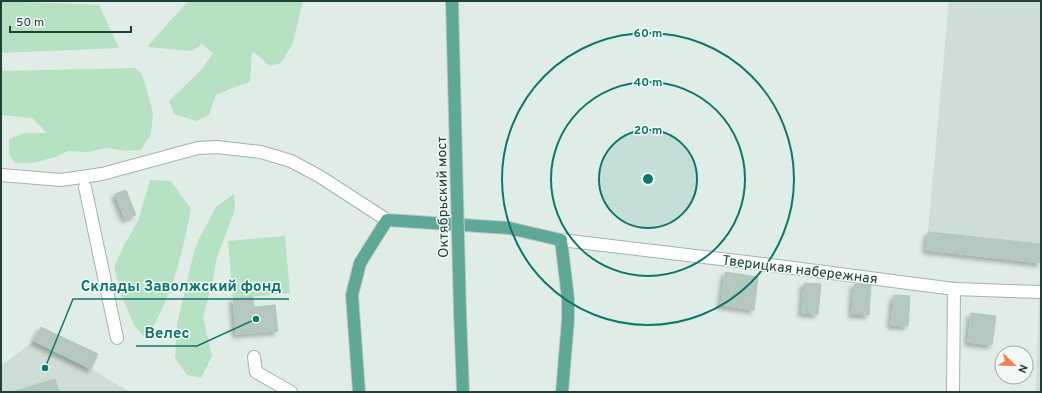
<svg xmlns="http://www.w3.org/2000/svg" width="1042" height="393" viewBox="0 0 1042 393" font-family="Overpass,sans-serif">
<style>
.built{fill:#ceddd6}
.green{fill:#b6e1c3}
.building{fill:#b5c8c0;stroke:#b2c7bf;filter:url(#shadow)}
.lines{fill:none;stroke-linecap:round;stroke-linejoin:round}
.minor-casing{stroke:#a2b5af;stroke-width:14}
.major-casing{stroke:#c0c9c7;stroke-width:14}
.minor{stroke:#fff;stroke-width:12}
.major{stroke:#5fa897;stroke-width:12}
.major-bridge-casing{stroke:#c0c9c7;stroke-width:14;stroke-linecap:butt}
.major-bridge{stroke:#5fa897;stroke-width:12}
.ring{fill:none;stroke:#0f766e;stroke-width:2}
.labels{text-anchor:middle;stroke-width:3;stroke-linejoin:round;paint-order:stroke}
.street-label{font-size:14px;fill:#1f3f37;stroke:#f1f9f5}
.centre{fill:#0f766e;stroke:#f1f9f5;stroke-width:2}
.ring-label{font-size:12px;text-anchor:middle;font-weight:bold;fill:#0f766e;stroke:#f1f9f5;stroke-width:3;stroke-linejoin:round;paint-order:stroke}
.leader{fill:none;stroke:#0f766e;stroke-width:1.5}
.callout-dot{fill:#0f766e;stroke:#f1f9f5;stroke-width:1.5}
.callout-label{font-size:15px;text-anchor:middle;font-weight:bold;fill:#0f766e;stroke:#f1f9f5;stroke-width:3;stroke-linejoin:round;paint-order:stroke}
</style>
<defs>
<filter id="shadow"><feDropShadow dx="-3.5" dy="3.5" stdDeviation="2" flood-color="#0004"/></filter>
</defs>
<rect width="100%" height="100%" fill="#e0ede7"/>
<!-- built -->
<g class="built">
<path d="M949,1H1041V244L928,232Z"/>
<path d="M1041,265V392H1036L1039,291Z"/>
<path d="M34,341L91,369L130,392H1V366Z"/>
</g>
<!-- green -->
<g class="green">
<path d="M1,1L99,5L119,48L1,53Z"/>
<path d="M188,1H303L293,43L281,63L269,66L259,56L252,52L250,82L232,88L216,95L209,115L196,121L174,114L169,101L201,70L213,53L202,44L192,51L147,47Z"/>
<path d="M135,68L142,74L153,113L151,134L141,150L125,151L107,148L88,152L68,151L55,157L33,163H15L9,154V139L24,133H47L32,118L1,115V71Z"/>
<path d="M150,180L171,181L191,209C184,243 177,278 162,309C158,319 151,329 146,339L134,325L121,294L114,267L124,245L138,221Z"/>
<path d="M234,194L235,210L217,257L213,279L203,317L212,356L201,378L187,375L175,358L177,324L194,252L200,237L216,207Z"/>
<path d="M285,236L290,293L233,299L228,241Z"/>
</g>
<!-- building -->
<g class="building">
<path d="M126,190L136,215L125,219L115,194Z"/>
<path d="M928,232L1041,244V263L926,250Z"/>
<path d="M725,272L758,277L754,310L721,305Z"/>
<path d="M804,283L821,284L818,314L802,313Z"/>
<path d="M854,284L871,285L869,315L852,314Z"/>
<path d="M894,295L910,296L908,326L891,325Z"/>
<path d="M253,297L254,307L275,305L278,331L236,334L233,299Z"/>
<path d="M971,313L996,316L992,345L968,342Z"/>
<path d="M41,327L98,354L91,369L34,341Z"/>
<path d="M55,379L59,392H13Z"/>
</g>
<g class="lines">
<!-- minor casing -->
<g class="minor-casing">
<g id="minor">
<path d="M1,175L61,180L102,174L198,148L217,147L261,152L291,161L319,176L387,220"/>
<path d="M85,187L117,338"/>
<path d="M561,240L763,264L954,289L1041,292"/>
<path d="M254,357L256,372L291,392"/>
<path d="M953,392L954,289"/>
</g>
</g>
<!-- major casing -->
<g class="major-casing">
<g id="major">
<path d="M460,313L463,392"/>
<path d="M359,392L352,295L360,263L387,220L509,228L561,240L568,298V320L562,392"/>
</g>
</g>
<!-- minor -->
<use href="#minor" class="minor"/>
<!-- major -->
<use href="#major" class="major"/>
<!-- major-bridge casing -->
<g class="major-bridge-casing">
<path id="major-bridge" d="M452,1L460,313"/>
</g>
<!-- major-bridge -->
<use href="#major-bridge" class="major-bridge"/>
</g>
<!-- distance rings -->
<circle cx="648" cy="179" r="49" fill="#0f766e" fill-opacity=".12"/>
<g class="ring">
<circle cx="648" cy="179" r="49"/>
<circle cx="648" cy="179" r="97"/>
<circle cx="648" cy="179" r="146"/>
</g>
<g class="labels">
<!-- street labels -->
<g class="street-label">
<text transform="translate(442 197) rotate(-91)" y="5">Октябрьский мост</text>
<text transform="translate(800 269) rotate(7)" y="5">Тверицкая набережная</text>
</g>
</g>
<circle cx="648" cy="179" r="6" class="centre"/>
<g class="ring-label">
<text x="648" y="37">60 m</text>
<text x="648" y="86">40 m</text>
<text x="648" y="134">20 m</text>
</g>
<!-- callouts -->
<path class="leader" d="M45 368L73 299H289M256 319L197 346H136"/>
<g class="callout-dot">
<circle cx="45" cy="368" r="4"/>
<circle cx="256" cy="319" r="4"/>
</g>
<g class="callout-label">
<text x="181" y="291">Склады Заволжский фонд</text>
<text x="167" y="338">Велес</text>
</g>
<!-- border -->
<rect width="1042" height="393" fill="none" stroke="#1f3f37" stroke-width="4"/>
<!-- north arrow -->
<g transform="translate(1014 365) rotate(113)"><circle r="19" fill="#f1f9f5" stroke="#9dafa9"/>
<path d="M0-3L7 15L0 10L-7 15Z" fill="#ff7c4c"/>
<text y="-6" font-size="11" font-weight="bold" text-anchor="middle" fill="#1f3f37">N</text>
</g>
<!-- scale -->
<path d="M10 26v6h121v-6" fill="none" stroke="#1f3f37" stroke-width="2"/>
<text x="16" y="26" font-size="12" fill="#1f3f37" stroke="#f1f9f5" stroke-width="3" paint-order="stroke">50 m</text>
</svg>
